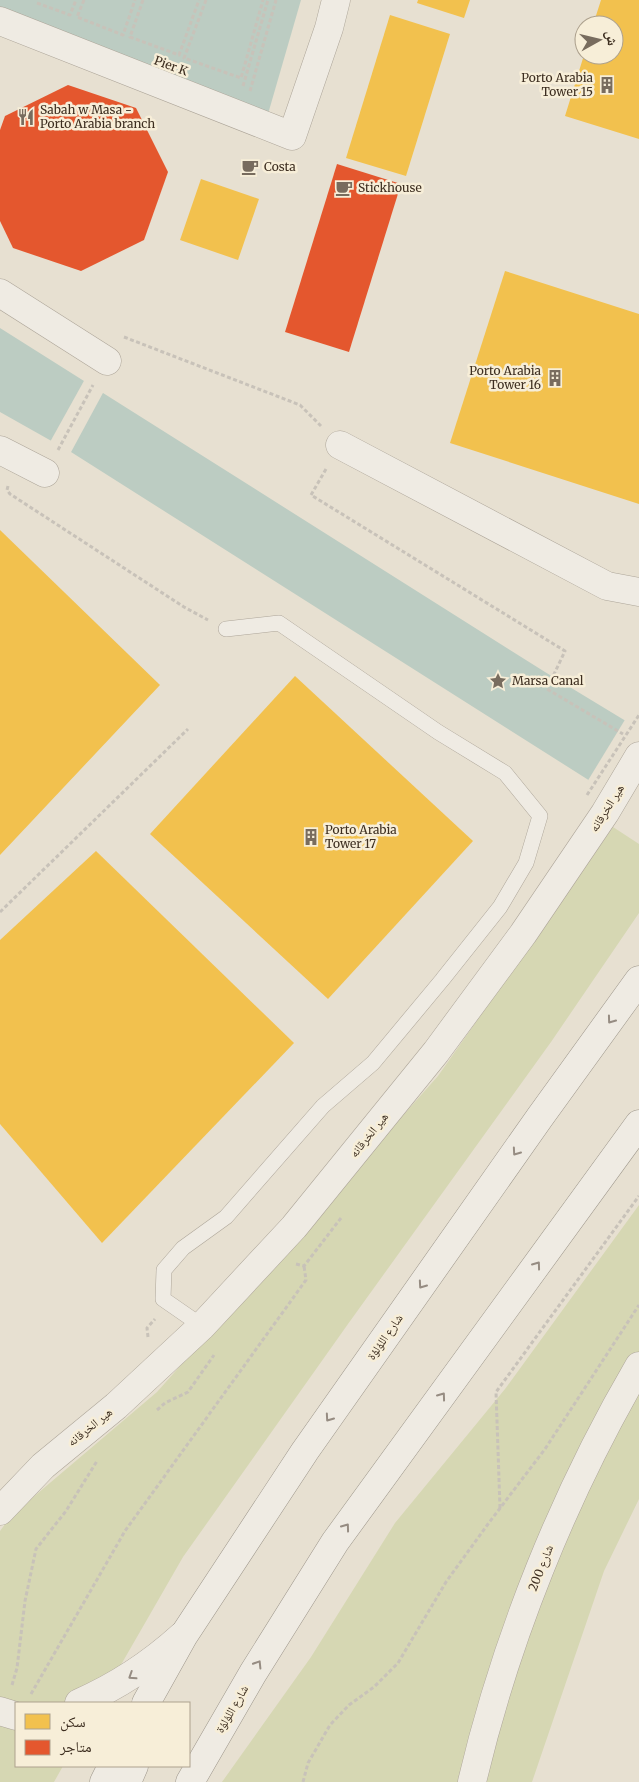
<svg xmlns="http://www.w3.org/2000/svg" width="639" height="1782" viewBox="0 0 639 1782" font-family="Merriweather,'Noto Naskh Arabic',serif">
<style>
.green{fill:#d6d7b3}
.water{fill:#bcccc2}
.pier{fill:#e7e0d1}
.homes{fill:#f2c14e}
.shops{fill:#e4572e}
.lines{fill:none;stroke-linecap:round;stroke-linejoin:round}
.lane-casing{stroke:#ada599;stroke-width:16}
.street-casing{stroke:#ada599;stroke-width:29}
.secondary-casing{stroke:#9c958a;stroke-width:29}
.path{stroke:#c8c2b9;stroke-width:3;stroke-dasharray:4 2.5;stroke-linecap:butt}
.lane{stroke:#efebe3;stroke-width:15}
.street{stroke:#efebe3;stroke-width:28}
.secondary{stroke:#efebe3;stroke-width:28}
.path-bridge{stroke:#c8c2b9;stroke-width:3;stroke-dasharray:4 2.5;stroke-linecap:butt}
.oneway{stroke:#968c82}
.labels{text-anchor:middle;stroke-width:5;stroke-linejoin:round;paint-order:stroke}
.street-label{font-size:12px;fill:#3d2e20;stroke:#f7eed8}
.poi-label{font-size:12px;fill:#3d2e20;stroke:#f7eed8;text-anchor:start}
</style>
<rect width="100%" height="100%" fill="#e7e0d1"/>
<!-- green -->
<g class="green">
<path d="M613,827L639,844V913L551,1042L348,1324L183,1557L99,1703H16V1766H63L54,1782H0V1531L11,1516L157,1392L438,1076Z"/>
<path d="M639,1205V1499L604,1571L532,1782H222L311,1657L395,1523L505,1389Z"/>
</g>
<!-- water -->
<g class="water">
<path d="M0,0H301L268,114L0,13Z"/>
<path d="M0,328L545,672L639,729L598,786L71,452L0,412Z"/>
</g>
<!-- pier -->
<g class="pier">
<path d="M85,379L104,391L70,454L50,442Z"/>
<path d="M626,718L639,726V813L587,782Z"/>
</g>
<!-- homes -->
<g class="homes">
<path d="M418,0H470L464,18L417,3Z"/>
<path d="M601,0H639V139L565,116L584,55H614V25H593Z"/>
<path d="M390,15L450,34L406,176L346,158Z"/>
<path d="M201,179L259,199L238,260L180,240Z"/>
<path d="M505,271L639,314V504L450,443Z"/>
<path d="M0,530L160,685L0,855Z"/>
<path d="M295,676L473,841L328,999L150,834Z"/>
<path d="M96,851L294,1043L102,1243L0,1124V940Z"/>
</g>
<!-- shops -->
<g class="shops">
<path d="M68,85L136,108L168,172L144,240L81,271L13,248L0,221V130L5,116Z"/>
<path d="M337,164L401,184L349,352L285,332Z"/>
</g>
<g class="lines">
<!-- lane casing -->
<g class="lane-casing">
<path id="lane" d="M202,1326L163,1299L164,1270L183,1248L226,1217L323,1106L373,1063L442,980L500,907L526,863L540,816L505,773L438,732L279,623L226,629"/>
</g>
<!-- street casing -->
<g class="street-casing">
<g id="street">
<path d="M0,21L292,136L329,28L336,0"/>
<path d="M0,293L107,361"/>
<path d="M340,445L607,586L639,592"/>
<path d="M0,450L45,473"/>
<path d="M0,1511L43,1466L116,1406L202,1326L294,1227L436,1052L523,934L605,813L639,756"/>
<path d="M79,1703C118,1686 151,1664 182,1636"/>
<path d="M0,1711L16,1716"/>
<path d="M472,1782C506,1638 564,1494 639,1366"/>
</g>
</g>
<!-- secondary casing -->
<g class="secondary-casing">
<g id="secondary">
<path d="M146,1703L184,1635L305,1451L540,1117L639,980"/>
<path d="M104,1782L112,1766"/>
<path d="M127,1782L134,1766"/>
<path d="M190,1782L253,1673L335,1542L639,1124"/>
</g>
</g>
<!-- path -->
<g class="path">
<path d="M84,0L77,17L123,35L135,0"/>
<path d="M143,0L130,37L179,55L199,0"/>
<path d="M206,0L184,58L241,78L263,0"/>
<path d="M37,3L70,15L76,0"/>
<path d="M243,86L268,0"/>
<path d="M250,91L276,0"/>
<path d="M124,337L300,405L321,426"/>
<path d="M58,450L93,385"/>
<path d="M326,469L311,495L565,651L547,689L623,734"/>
<path d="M8,486L7,490L10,494L184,607L208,620"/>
<path d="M0,912L188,729"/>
<path d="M296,1264L304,1266L341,1218"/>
<path d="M148,1337L147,1328L155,1319"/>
<path d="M157,1410L165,1403L188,1392L214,1355"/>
<path d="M500,1508L496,1392L639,1196"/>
<path d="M12,1685L17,1668L25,1601L36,1549L66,1511L97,1461"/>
<path d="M31,1694L125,1531L306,1280L304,1266"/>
<path d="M303,1782L308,1763L330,1725L349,1705L374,1687L398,1663L446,1582L488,1524L545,1449L639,1305"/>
</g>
<!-- lane -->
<use href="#lane" class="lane"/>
<!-- street -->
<use href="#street" class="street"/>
<!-- secondary -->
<use href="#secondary" class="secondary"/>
<!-- path-bridge -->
<path class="path-bridge" d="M587,795L639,715"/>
</g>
<!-- one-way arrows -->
<defs><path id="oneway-chevron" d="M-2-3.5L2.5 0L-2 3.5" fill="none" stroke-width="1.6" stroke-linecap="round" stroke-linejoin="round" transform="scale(1.25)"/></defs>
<g class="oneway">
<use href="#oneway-chevron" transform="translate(611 1020) rotate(126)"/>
<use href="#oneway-chevron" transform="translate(516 1152) rotate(125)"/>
<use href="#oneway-chevron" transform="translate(537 1265) rotate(-54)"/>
<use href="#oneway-chevron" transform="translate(422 1285) rotate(125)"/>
<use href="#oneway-chevron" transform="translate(442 1396) rotate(-54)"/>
<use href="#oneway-chevron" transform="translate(329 1418) rotate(125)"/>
<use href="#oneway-chevron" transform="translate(346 1527) rotate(-54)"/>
<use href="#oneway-chevron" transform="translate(258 1664) rotate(-58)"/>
<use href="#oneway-chevron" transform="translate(132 1676) rotate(147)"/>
</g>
<!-- icons -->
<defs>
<g id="building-bare" transform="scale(1.35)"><path d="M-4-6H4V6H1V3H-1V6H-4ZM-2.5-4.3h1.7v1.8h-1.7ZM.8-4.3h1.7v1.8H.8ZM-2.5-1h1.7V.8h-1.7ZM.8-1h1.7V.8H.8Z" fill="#786c5e" stroke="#f7eed8" stroke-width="2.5" paint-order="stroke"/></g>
<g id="restaurant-bare" transform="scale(1.35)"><path d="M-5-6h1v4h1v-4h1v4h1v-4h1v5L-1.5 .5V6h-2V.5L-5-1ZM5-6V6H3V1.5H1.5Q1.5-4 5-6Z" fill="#786c5e" stroke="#f7eed8" stroke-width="2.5" paint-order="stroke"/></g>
<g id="cafe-bare" transform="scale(1.35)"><path d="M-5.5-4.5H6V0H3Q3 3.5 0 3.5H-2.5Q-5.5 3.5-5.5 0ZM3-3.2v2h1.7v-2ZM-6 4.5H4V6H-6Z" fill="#786c5e" stroke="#f7eed8" stroke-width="2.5" paint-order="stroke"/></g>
<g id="sight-bare" transform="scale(1.35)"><path d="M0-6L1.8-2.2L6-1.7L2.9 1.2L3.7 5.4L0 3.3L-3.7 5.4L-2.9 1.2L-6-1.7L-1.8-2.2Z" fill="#786c5e" stroke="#f7eed8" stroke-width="2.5" paint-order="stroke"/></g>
</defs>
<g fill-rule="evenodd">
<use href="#building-bare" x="607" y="85"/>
<use href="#restaurant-bare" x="26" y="117"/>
<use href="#cafe-bare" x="250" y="167"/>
<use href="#cafe-bare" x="344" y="188"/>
<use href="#building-bare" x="555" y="378"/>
<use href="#sight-bare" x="498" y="681"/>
<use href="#building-bare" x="311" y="837"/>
</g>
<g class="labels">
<!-- street labels -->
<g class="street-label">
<text transform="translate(171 66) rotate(20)" y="4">Pier K</text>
<text transform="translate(607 808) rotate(-58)" y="4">هير الخرقانه</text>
<text transform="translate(369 1135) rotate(-51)" y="4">هير الخرقانه</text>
<text transform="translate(385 1337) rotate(-55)" y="4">شارع اللؤلؤة</text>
<text transform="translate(90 1427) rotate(-39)" y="4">هير الخرقانه</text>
<text transform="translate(541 1568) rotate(-69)" y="4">شارع 200</text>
<text transform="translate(232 1709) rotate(-60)" y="4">شارع اللؤلؤة</text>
</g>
<!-- poi labels -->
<g class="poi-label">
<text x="593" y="82" text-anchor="end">Porto Arabia<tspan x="593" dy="14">Tower 15</tspan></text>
<text x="40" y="114">Sabah w Masa -<tspan x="40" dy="14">Porto Arabia branch</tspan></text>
<text x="264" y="171">Costa</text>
<text x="358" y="192">Stickhouse</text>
<text x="541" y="375" text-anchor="end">Porto Arabia<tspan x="541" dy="14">Tower 16</tspan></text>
<text x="512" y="685">Marsa Canal</text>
<text x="325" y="834">Porto Arabia<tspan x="325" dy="14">Tower 17</tspan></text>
</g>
</g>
<!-- legend -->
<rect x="15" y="1702" width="175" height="65" fill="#f7eed8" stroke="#ada18e"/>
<rect x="25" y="1714" width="25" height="15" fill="#f2c14e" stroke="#ada18e"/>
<text x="60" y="1727" font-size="15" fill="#3d2e20">سكن</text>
<rect x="25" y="1740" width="25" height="15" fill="#e4572e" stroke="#ada18e"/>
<text x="60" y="1752" font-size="15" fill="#3d2e20">متاجر</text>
<!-- north arrow -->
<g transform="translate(599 40) rotate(82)"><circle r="24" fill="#f7eed8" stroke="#ada18e"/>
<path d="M0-4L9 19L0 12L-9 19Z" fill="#786c5e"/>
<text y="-8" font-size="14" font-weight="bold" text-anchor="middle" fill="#3d2e20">ش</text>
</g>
</svg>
